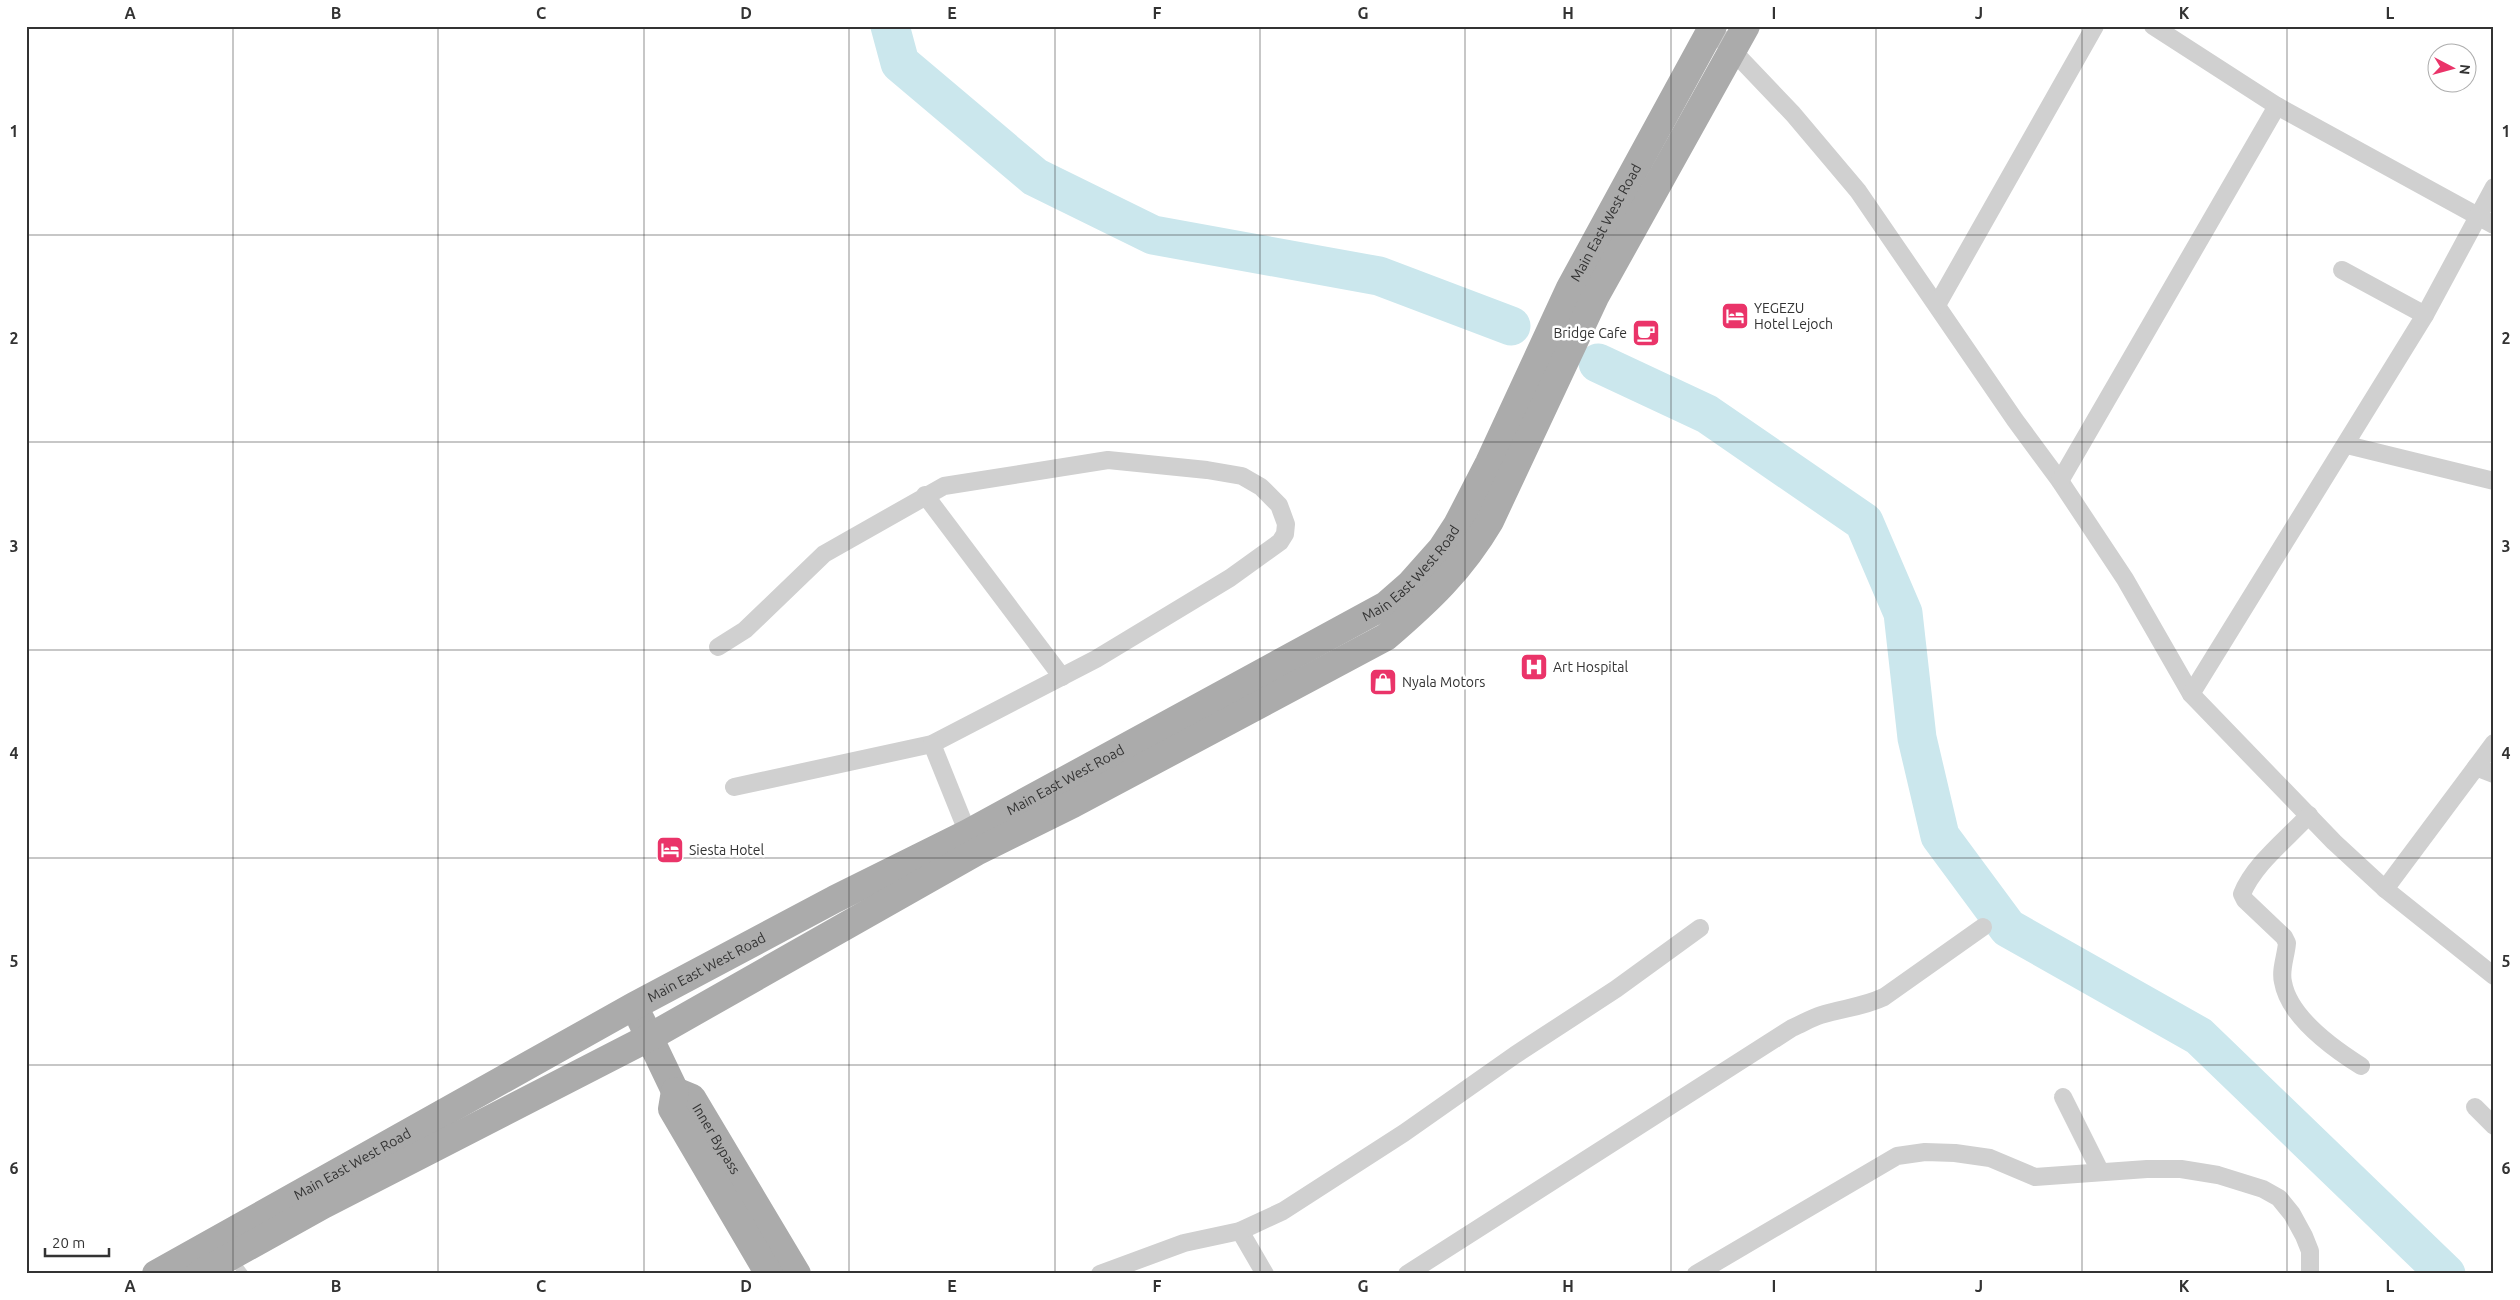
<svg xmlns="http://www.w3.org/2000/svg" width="2520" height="1300" viewBox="0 0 2520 1300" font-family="Ubuntu,sans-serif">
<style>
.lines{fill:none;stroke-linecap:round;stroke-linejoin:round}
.river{stroke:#cbe7ed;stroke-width:39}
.service{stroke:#d0d0d0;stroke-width:9}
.minor{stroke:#d0d0d0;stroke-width:18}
.primary{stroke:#ababab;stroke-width:28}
.grid{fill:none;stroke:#333;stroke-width:1;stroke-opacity:0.55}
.labels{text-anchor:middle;stroke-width:5;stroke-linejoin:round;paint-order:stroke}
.street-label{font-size:14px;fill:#333;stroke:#fff}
.poi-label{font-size:14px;fill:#333;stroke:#fff;text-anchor:start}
.neatline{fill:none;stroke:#333;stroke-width:2}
.grid-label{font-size:16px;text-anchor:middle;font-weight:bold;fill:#333}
</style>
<rect width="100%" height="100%" fill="#fff"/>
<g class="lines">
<!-- river -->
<g class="river">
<path d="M890,26L900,63L1035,177L1153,235L1379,276L1511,326"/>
<path d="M1598,363L1707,414L1864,522L1903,613L1917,738L1940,836L2008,928L2199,1036L2446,1274"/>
</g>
<!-- service -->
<path class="service" d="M232,1258L244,1274"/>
<!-- minor -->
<g class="minor">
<path d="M2153,26L2277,106L2494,225"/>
<path d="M1712,29L1793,114L1858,191L2015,420L2060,481L2125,579L2191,694L2334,842L2385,889L2494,976"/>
<path d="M2342,270L2425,315"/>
<path d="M1937,305L2095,26"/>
<path d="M2347,445L2494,481"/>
<path d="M2060,481L2277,106"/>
<path d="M925,495L1062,677"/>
<path d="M718,647L745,630L824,554L944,486L1108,460L1207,470L1242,476L1261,487L1279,505L1286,524L1285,534L1280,542L1230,578L1096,659L932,744L734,787"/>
<path d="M2191,694L2425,315L2494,187"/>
<path d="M932,744L971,841"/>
<path d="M2476,767L2494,774"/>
<path d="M2309,815C2287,839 2254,864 2242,894L2245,900L2284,937L2287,943C2286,956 2280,970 2283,982C2289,1017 2334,1049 2361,1066"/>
<path d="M2385,889L2494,743"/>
<path d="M2063,1097L2100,1171"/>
<path d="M2475,1107L2494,1126"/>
<path d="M1240,1231L1265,1274"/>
<path d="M1100,1274L1184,1243L1240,1231L1283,1211L1404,1133L1515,1055L1616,989L1700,928"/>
<path d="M1407,1274L1792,1028C1802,1024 1811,1018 1821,1015C1843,1008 1863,1007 1884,997L1983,927"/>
<path d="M1696,1274L1897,1156L1925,1152L1955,1153L1990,1158L2035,1177L2147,1169H2181L2218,1175L2263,1189L2279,1198L2292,1214L2304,1236L2310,1251V1274"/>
</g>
<!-- primary -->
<g class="primary">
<path d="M641,1020L675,1091"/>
<path id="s1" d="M675,1091L692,1098L797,1274"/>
<path d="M675,1091L672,1109L769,1274"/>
<path id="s2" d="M156,1274L634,1006L835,899L968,833L1386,605L1410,584L1442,548L1457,525L1489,463L1570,288L1713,26"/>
<path d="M199,1274L323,1205L650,1037L976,852L1073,804L1386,637C1429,600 1461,570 1490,521L1595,297L1746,26"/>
</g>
</g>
<!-- grid -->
<path class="grid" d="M233,26V1274M438,26V1274M644,26V1274M849,26V1274M1055,26V1274M1260,26V1274M1465,26V1274M1671,26V1274M1876,26V1274M2082,26V1274M2287,26V1274M26,235H2494M26,442H2494M26,650H2494M26,858H2494M26,1065H2494"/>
<!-- icons -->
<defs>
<g id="hotel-square" transform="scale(1.4375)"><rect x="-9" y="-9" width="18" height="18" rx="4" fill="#ea3469" stroke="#fff"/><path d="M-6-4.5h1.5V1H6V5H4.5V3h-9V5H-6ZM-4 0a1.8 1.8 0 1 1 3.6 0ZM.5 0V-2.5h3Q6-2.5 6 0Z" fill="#fff"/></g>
<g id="cafe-square" transform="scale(1.4375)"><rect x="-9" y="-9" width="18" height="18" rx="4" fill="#ea3469" stroke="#fff"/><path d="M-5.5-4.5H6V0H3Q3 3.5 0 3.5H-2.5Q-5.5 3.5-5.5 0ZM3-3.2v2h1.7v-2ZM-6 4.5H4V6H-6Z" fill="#fff"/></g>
<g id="hospital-square" transform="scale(1.4375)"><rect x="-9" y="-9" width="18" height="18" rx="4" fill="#ea3469" stroke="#fff"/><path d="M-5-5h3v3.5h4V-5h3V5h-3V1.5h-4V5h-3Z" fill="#fff"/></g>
<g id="shop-square" transform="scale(1.4375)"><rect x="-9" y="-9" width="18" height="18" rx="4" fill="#ea3469" stroke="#fff"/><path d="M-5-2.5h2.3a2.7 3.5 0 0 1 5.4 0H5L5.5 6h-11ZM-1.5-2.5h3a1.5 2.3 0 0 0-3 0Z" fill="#fff"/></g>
</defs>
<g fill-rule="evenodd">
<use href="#hotel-square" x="1735" y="316"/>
<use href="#cafe-square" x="1646" y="333"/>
<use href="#hospital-square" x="1534" y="667"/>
<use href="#shop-square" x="1383" y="682"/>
<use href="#hotel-square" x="670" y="850"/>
</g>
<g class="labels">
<!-- street labels -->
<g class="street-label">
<text dy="5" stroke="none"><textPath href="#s2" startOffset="1845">Main East West Road</textPath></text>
<text dy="5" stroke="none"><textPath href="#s2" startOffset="1440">Main East West Road</textPath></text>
<text dy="5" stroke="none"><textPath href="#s2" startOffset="1035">Main East West Road</textPath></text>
<text dy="5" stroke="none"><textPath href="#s2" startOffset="630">Main East West Road</textPath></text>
<text dy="5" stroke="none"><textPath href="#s1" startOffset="66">Inner Bypass</textPath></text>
<text dy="5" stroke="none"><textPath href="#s2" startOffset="225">Main East West Road</textPath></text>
</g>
<!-- poi labels -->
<g class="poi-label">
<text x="1754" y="313">YEGEZU<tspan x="1754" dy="16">Hotel Lejoch</tspan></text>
<text x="1627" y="338" text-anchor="end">Bridge Cafe</text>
<text x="1553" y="672">Art Hospital</text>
<text x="1402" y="687">Nyala Motors</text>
<text x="689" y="855">Siesta Hotel</text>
</g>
</g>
<!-- border -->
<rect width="2520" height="1300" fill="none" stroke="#ffffff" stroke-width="55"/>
<!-- north arrow -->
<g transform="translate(2452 68) rotate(96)"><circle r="24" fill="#ffffff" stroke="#adadad"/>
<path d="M0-4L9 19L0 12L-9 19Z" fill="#ea3469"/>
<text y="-8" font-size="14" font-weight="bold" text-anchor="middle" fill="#333333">N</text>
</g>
<!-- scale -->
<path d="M45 1248v8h64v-8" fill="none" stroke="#333333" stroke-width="2.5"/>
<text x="52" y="1248" font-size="15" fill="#333333" stroke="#ffffff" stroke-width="4" paint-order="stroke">20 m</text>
<rect x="28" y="28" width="2464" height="1244" class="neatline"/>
<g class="grid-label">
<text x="130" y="19">A</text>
<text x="336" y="19">B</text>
<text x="541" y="19">C</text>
<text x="746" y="19">D</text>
<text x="952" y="19">E</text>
<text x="1157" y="19">F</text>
<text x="1363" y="19">G</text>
<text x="1568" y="19">H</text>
<text x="1774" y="19">I</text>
<text x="1979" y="19">J</text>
<text x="2184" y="19">K</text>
<text x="2390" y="19">L</text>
<text x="14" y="137">1</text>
<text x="2506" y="137">1</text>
<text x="14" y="344">2</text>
<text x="2506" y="344">2</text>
<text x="14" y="552">3</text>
<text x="2506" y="552">3</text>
<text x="14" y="759">4</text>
<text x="2506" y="759">4</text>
<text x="14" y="967">5</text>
<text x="2506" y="967">5</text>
<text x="14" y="1174">6</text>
<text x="2506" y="1174">6</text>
<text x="130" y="1292">A</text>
<text x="336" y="1292">B</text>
<text x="541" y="1292">C</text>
<text x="746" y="1292">D</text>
<text x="952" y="1292">E</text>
<text x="1157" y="1292">F</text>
<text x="1363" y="1292">G</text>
<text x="1568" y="1292">H</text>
<text x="1774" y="1292">I</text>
<text x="1979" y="1292">J</text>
<text x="2184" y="1292">K</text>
<text x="2390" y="1292">L</text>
</g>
</svg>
